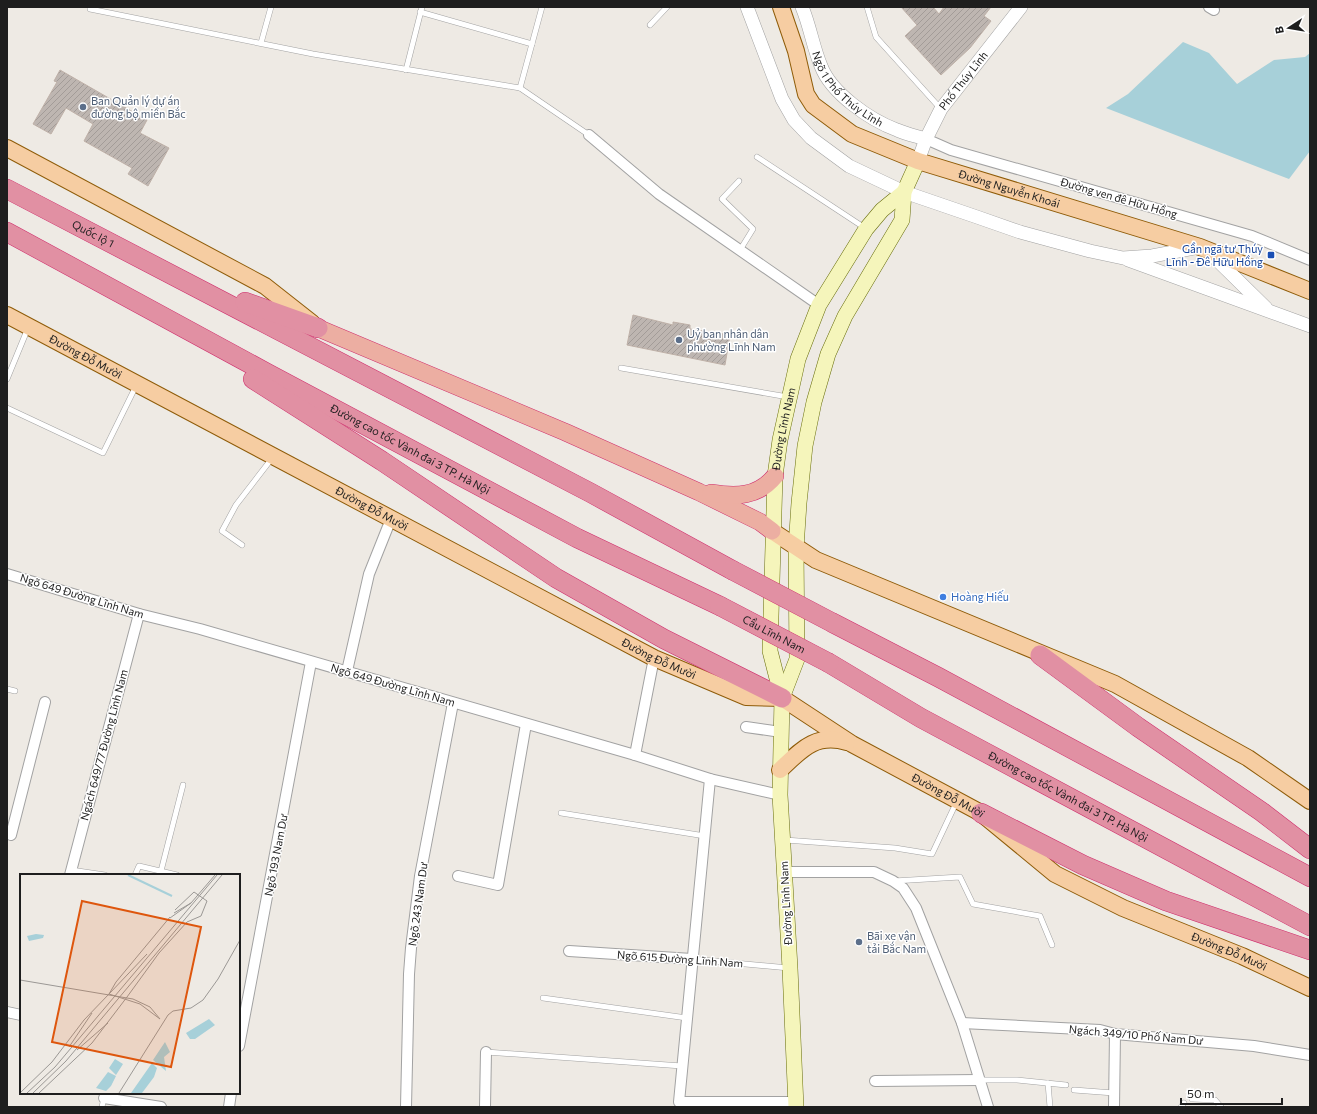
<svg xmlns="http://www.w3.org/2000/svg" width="1317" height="1114" viewBox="0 0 1317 1114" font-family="Commissioner,sans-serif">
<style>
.water{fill:#a7d0d9}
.building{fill:url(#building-hatch);stroke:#bfb1a8}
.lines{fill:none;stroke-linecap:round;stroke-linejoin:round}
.service-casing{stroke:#a2a2a2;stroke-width:6}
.minor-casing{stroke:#a2a2a2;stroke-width:12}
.tertiary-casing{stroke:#a2a2a2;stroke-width:14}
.secondary-casing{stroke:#686e0b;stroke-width:16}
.primary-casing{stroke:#8f5c09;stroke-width:18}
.trunk-casing{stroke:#cf2f6d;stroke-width:18}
.motorway-casing{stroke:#cf2f6d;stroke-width:20}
.service{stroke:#fff;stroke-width:5}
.minor{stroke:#fff;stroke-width:10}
.tertiary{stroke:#fff;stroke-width:13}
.secondary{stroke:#f5f5bb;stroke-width:15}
.primary{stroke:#f6cda2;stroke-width:16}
.trunk{stroke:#ecaea2;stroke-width:17}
.motorway{stroke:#e190a3;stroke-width:19}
.motorway-bridge-casing{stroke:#cf2f6d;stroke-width:20;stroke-linecap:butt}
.motorway-bridge{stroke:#e190a3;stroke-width:19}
.service-dot{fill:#5c6f8a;stroke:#fff;stroke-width:1.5}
.transit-dot{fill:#1a4fb4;stroke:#fff;stroke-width:1.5}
.shop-dot{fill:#3f7fe0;stroke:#fff;stroke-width:1.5}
.labels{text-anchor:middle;stroke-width:3;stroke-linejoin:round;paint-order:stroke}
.street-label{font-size:11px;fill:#1e1e1e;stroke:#fff}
.service-label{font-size:11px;fill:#4e5e75;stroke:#fff;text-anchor:start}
.transit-label{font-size:11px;fill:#164399;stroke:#fff;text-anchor:end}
.shop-label{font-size:11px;fill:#366cbe;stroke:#fff;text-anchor:start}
.inset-river{fill:none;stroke:#a7d0d9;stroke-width:2}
.inset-road{fill:none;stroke:#9b9895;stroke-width:1}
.view{fill:#de560d;fill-opacity:0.15;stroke:#de560d;stroke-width:2}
.inset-edge{fill:none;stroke:#1e1e1e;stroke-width:2}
</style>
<defs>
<pattern id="building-hatch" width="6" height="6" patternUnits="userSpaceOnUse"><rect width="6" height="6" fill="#beb6b1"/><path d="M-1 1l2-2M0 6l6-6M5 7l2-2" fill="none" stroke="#a39c98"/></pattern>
</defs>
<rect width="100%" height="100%" fill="#eeeae4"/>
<!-- water -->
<path class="water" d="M1183,42L1209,53L1237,84L1274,60L1305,57L1310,53V151L1289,179L1106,108L1128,94Z"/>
<!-- building -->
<g class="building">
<path d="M901,7H933L939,14L944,7H991L984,16L991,21L970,48L941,75L905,36L917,25Z"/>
<path d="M60,70L147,120L140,133L169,148L148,186L128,174L132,168L84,141L93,124L66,108L51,134L33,124L57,82L54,81Z"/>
<path d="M633,315L673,325V322L690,325V329L730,335L725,365L627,345Z"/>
</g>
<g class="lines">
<!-- service casing -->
<g class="service-casing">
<g id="service">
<path d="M90,7V9L313,54L520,88L589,135"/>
<path d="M867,7L876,37L940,108"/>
<path d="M420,12L532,44"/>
<path d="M650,25L667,7"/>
<path d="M261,43L271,7"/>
<path d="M406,70L422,7"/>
<path d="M520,88L542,7"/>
<path d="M757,157L865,228"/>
<path d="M739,181L722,199L753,229L740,250"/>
<path d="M621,368L788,397"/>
<path d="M7,379L28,328"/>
<path d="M7,408L103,453L136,386"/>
<path d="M242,545L222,531L236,505L273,457"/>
<path d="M7,689L15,691"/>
<path d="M561,813L705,836"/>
<path d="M785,840L895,848L932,854L957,801"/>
<path d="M71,870L105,875"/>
<path d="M161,871L183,785"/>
<path d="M135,875L139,866L177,875"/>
<path d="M894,881L960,877L973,904L1040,916L1052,945"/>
<path d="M692,959L789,968"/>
<path d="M543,998L687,1018"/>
<path d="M486,1052L682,1066"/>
<path d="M979,1080H1017L1066,1085"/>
<path d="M1048,1083L1050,1107"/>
<path d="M1074,1090L1114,1093"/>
<path d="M1192,1099L1215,1100L1221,1107"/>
<path d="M102,1107L105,1093"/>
<path d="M1181,1107L1184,1103"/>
</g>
</g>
<!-- minor casing -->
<g class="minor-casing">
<g id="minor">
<path d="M1209,7L1214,10"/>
<path d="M589,135L659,194L819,305"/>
<path d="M926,139L951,150L1252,236L1310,260"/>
<path d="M7,574L139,614L200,629L635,755L710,779L780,795"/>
<path d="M347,671L369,574L391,519"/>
<path d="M746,727L781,732"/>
<path d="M635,755L654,658"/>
<path d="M710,779L679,1102H796"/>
<path d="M7,833L11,835L45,702"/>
<path d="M784,872H874L893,881L903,888L916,908L962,1023L988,1107"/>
<path d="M70,875L139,614"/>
<path d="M458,876L498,885L526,724"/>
<path d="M569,951L692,959"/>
<path d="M7,1012L21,1015"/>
<path d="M962,1023L1100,1030L1115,1034L1254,1046L1310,1055"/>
<path d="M239,1046L311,662"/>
<path d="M875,1081L979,1080"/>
<path d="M104,1098L161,1107"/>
<path d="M229,1107L231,1093"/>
<path d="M406,1107L409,974L411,948L420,876L453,703"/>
<path d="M485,1107L486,1052"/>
<path d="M1114,1107L1115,1034"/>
</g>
</g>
<!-- tertiary casing -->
<g class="tertiary-casing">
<g id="tertiary">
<path d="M747,7L782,99L794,120L811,138L849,166L904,192L977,217L1020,232L1090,251L1123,258L1152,256L1200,247"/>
<path id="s1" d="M802,7C810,26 813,47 821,66C831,93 870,120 897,130C906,134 916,136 926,139"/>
<path id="s2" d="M918,161L926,139L941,109L1021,7"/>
<path d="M1209,252L1266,308"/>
<path d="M1128,260L1310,326"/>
</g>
</g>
<!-- secondary casing -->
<g class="secondary-casing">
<g id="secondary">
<path d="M782,698L797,659L796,548L799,503L805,446L814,402L828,354L845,316L902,220L904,192L918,161"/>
<path id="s3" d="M796,1107L790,968L780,795L782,698L770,651L775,476L780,440L798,359L819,305L866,229L882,210L904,192"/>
</g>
</g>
<!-- primary casing -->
<g class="primary-casing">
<g id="primary">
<path id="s4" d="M781,7L796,51L806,94L813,105L852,134L918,161L1200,247L1310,291"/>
<path d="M7,148L265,286L312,323"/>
<path id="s5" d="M7,315L654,658L746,697L782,698L852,744L981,813L1055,874L1123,908L1242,956L1310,988"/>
<path d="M772,531L816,560L1115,684L1248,758L1310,801"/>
<path d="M780,770C801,750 815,733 847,742"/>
</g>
</g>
<!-- trunk casing -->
<g class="trunk-casing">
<g id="trunk">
<path d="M318,328L565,432L699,492L760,522L772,531"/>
<path d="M711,493C736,497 758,497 775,476"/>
</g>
</g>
<!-- motorway casing -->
<g class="motorway-casing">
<g id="motorway">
<path id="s6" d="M7,189L591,493L732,570"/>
<path id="s7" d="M7,232L267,373L577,538L720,606"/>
<path d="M245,302L318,328"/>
<path d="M253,379L382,461L556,578L664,639L782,698"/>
<path d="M833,623L938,677L1310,877"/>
<path d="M1040,655L1138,727L1262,812L1310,849"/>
<path id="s8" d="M829,663L921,718L1310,926"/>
<path d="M981,813L1083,865L1166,901L1310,950"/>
</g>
</g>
<!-- service -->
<use href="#service" class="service"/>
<!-- minor -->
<use href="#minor" class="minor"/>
<!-- tertiary -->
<use href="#tertiary" class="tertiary"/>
<!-- secondary -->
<use href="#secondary" class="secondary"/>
<!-- primary -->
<use href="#primary" class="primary"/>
<!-- trunk -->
<use href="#trunk" class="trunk"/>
<!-- motorway -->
<use href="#motorway" class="motorway"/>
<!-- motorway-bridge casing -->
<g class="motorway-bridge-casing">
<g id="motorway-bridge">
<path d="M732,570L833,623"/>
<path id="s9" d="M720,606L829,663"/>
</g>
</g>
<!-- motorway-bridge -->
<use href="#motorway-bridge" class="motorway-bridge"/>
</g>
<!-- markers -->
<g class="service-dot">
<circle cx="83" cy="107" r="4"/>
<circle cx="679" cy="340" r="4"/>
<circle cx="859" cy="942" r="4"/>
</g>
<rect class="transit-dot" x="1267" y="251" width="8" height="8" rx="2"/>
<circle class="shop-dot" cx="943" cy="597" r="4"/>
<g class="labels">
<!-- street labels -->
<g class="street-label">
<text dy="4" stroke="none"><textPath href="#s2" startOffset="93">Phố Thúy Lĩnh</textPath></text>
<text dy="4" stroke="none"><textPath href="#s1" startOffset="97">Ngõ 1 Phố Thúy Lĩnh</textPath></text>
<text dy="4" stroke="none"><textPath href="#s4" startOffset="319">Đường Nguyễn Khoái</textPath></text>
<text transform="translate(1119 198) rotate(16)" y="4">Đường ven đê Hữu Hồng</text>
<text dy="4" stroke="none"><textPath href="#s6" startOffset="97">Quốc lộ 1</textPath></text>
<text dy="4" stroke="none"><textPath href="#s5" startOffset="89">Đường Đỗ Mười</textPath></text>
<text dy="4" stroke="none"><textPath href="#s3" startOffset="681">Đường Lĩnh Nam</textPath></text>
<text dy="4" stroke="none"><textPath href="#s7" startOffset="458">Đường cao tốc Vành đai 3 TP. Hà Nội</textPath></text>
<text dy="4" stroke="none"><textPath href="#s5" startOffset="413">Đường Đỗ Mười</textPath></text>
<text transform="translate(82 596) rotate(17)" y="4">Ngõ 649 Đường Lĩnh Nam</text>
<text dy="4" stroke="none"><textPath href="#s9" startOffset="61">Cầu Lĩnh Nam</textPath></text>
<text dy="4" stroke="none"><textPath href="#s5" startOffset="737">Đường Đỗ Mười</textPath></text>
<text transform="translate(393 685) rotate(16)" y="4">Ngõ 649 Đường Lĩnh Nam</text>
<text transform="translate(104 745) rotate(-75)" y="4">Ngách 649/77 Đường Lĩnh Nam</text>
<text dy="4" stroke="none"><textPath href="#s5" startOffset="1061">Đường Đỗ Mười</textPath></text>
<text dy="4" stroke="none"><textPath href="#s8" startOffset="274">Đường cao tốc Vành đai 3 TP. Hà Nội</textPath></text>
<text transform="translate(276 855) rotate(-79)" y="4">Ngõ 193 Nam Dư</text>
<text transform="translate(786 903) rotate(-93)" y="4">Đường Lĩnh Nam</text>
<text transform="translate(418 904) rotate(-82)" y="4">Ngõ 243 Nam Dư</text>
<text dy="4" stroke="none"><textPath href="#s5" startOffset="1385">Đường Đỗ Mười</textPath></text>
<text transform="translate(680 959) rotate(4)" y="4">Ngõ 615 Đường Lĩnh Nam</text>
<text transform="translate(1136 1035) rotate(5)" y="4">Ngách 349/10 Phố Nam Dư</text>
</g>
<!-- service labels -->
<g class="service-label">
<text x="91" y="105">Ban Quản lý dự án<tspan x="91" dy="13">đường bộ miền Bắc</tspan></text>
<text x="687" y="338">Uỷ ban nhân dân<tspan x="687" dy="13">phường Lĩnh Nam</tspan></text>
<text x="867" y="940">Bãi xe vận<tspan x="867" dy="13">tải Bắc Nam</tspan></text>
</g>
<!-- transit labels -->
<g class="transit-label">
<text x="1263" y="253">Gần ngã tư Thúy<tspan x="1263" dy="13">Lĩnh - Đê Hữu Hồng</tspan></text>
</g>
<!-- shop labels -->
<g class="shop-label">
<text x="951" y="601">Hoàng Hiếu</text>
</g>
</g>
<!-- overview -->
<g transform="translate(20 874)">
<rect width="220" height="220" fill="#eeeae4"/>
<path d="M16,60L24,61L23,64L9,67L7,62ZM189,145L195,151L175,165H170L166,159ZM145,168L150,178L144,183L146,197L133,186ZM95,185L103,190L96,201L89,194ZM132,189L137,194L134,203L122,219H111ZM88,198L96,202L91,212L86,217L76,214Z" fill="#a7d0d9"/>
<path class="inset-river" d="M108,1L152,22"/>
<path class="inset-road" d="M154,39L171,29L195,1M150,44L171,29M139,79L167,48L181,42L187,27L174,18L155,36M0,106L113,125L130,133L140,145M89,120L120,130L140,145M89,120L127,80M107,123L139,79M49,173L72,139M57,176L88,149M0,219L32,188L64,146L89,120L96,108L150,43M7,219L35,193L197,1M13,219L46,187L202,1M19,219L72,169L107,123M99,219L148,141L153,137L171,134L183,126L198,105L220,66"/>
<path class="view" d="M62,27L181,53L151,193L32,168Z"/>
<rect width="220" height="220" class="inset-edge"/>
</g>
<!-- border -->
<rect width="1317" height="1114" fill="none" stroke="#1e1e1e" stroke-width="16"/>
<!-- north arrow -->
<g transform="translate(1289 28) rotate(258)" stroke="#ffffff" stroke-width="3" paint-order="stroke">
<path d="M0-3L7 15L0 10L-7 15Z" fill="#1e1e1e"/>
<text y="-6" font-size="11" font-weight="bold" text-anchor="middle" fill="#1e1e1e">B</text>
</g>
<!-- scale -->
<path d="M1181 1098v6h101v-6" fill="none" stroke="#1e1e1e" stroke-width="2"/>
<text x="1187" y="1098" font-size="12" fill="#1e1e1e" stroke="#ffffff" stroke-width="3" paint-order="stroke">50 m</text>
</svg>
